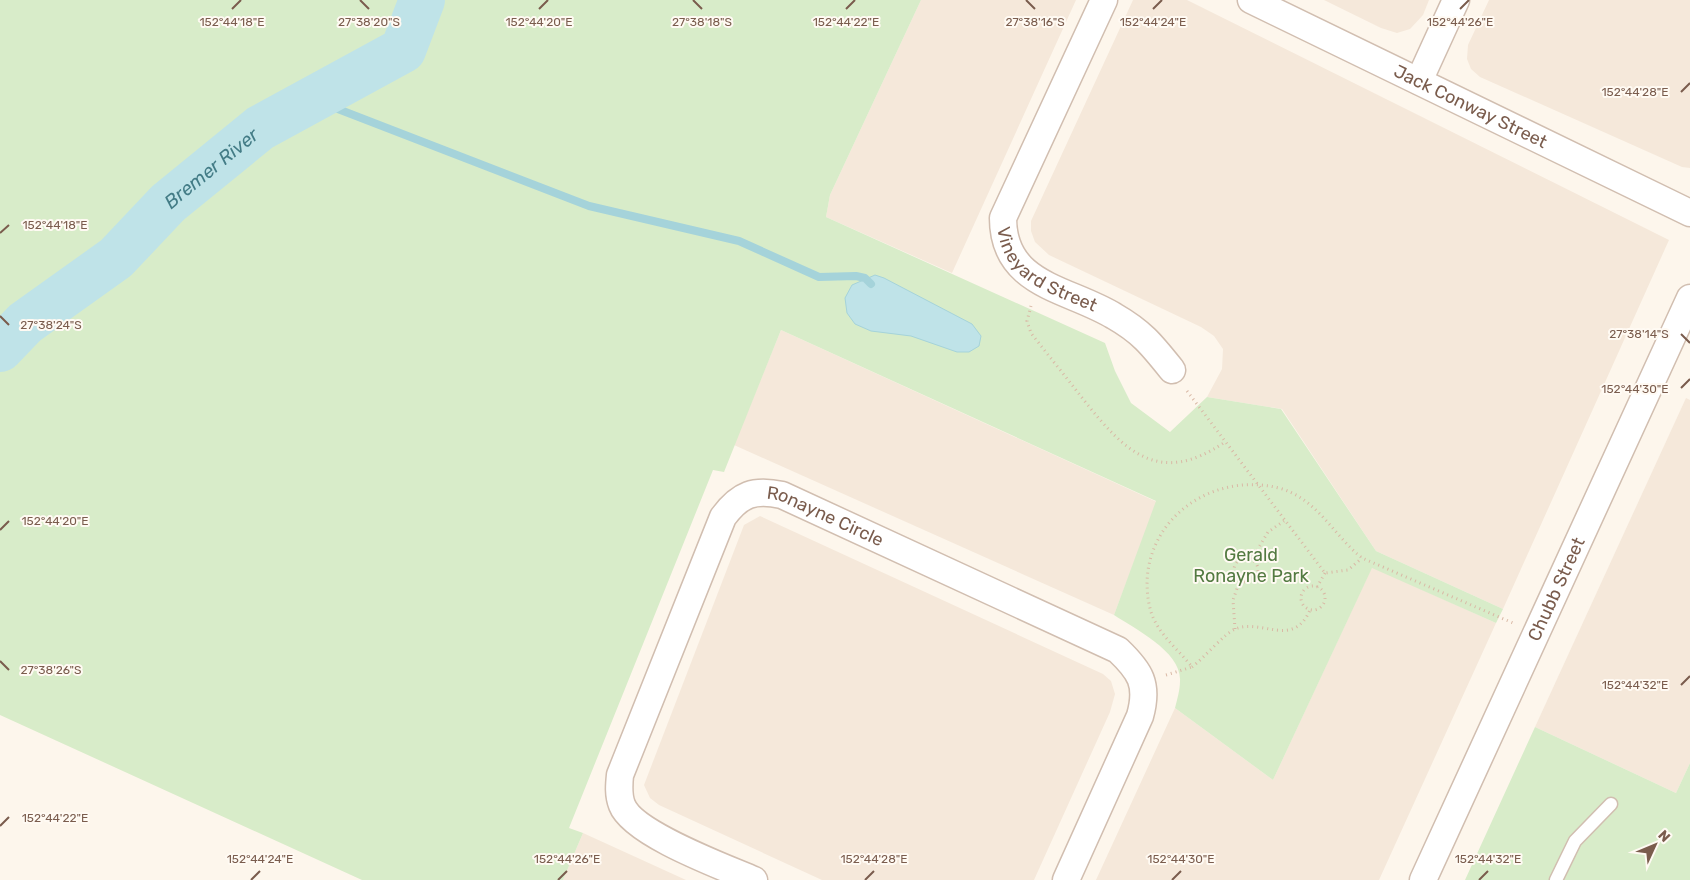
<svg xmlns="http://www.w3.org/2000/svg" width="1690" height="880" viewBox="0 0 1690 880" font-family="Rubik,sans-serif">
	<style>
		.residential { fill: #f5e8da }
		.green { fill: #d8ecc9 }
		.water { fill: #bfe3e8; stroke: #a5d3da }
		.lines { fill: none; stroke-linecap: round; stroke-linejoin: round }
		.stream { stroke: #a5d3da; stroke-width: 8 }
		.river { stroke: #bfe3e8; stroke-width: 46 }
		.lane-casing { stroke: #d1beb0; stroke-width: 15 }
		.street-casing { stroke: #d1beb0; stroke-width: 29 }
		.path { stroke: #d9b8a5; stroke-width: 3; stroke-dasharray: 1 4; stroke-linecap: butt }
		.lane { stroke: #fff; stroke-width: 12 }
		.street { stroke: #fff; stroke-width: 26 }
		.ticks { fill: none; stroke: #7a5c4d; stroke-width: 2 }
		.labels { text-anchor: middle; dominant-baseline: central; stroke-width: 4; stroke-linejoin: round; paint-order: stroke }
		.street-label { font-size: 18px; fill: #7a5c4d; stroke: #fffaf3 }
		.park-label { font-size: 18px; fill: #537a41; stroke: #fffaf3 }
		.water-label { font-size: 19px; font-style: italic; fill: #437c86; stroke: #fffaf3 }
		.ticks-label { font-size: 12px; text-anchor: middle; fill: #7a5c4d; stroke: #fffaf3; stroke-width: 4; stroke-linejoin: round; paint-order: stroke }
	</style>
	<rect width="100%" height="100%" fill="#fdf6ec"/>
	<!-- residential -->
	<g class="residential">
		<polygon points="921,0 1076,0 952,273 826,217 830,195"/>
		<polygon points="1133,0 1187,0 1669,240 1503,609 1376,551 1282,409 1207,397 1222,369 1223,349 1214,336 1201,327 1049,255 1035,242 1031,231 1031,221"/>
		<polygon points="1324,0 1429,0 1423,15 1410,29 1397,33 1381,28"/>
		<polygon points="1489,0 1690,0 1690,168 1682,167 1480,77 1471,69 1467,59 1468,45"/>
		<polygon points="781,330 1157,502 1114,615 734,445"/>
		<polygon points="1686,398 1690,400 1690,763 1676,793 1535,727"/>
		<polygon points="760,516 1103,674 1111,681 1115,694 1110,712 1034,880 822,880 659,805 650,798 644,785 744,525"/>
		<polygon points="1372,567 1496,623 1379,880 1096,880 1175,708 1273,780"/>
		<polygon points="583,833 686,880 563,880"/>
	</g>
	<!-- green -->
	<g class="green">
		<path d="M0 0H921L830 195 826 217 1105 343 1115 371 1131 403 1170 432 1207 397 1281 409 1376 551 1503 609 1496 623 1372 568 1273 780 1175 708C1177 700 1180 690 1180 681 1182 652 1135 629 1114 615L1156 501 781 330 724 472 713 470 569 828 583 833 563 880H362L0 715Z"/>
		<polygon points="1535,727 1676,793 1690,763 1690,880 1465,880"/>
	</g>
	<!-- water -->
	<polygon class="water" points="875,275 884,278 972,324 981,336 979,346 969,352 957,352 911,336 871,331 855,324 847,313 845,298 852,285"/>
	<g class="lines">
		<!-- stream -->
		<polyline class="stream" points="312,99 589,206 739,241 819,277 856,276 865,278 871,284"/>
		<!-- river -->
		<path class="river" id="s1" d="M0 349 25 323 116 258 168 203 260 128 403 50 422 0"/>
		<!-- lane casing -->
		<g class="lane-casing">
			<polyline id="lane" points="1556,880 1575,841 1611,804"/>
		</g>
		<!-- street casing -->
		<g class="street-casing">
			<g id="street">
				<path id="s2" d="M1104 0 1003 218C1003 286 1068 288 1114 316 1142 332 1152 345 1172 370"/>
				<path id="s3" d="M1251 0 1690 213"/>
				<polyline points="1419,81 1456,0"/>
				<path id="s4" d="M754 880C724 867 633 834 622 805 618 795 619 785 620 775L723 517C740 494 754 489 782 495L1118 650C1140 671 1149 684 1140 716L1066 880"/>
				<path id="s5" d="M1423 880 1690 298"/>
			</g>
		</g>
		<!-- path -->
		<g class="path">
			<path d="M1031 306 1027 321 1031 333C1048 355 1066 377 1083 399 1125 452 1159 487 1225 442"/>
			<polyline points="1187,391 1325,573 1348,570 1362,558"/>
			<circle cx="1246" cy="570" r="12"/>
			<polyline points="1252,559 1268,532 1284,521"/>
			<circle cx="1313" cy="598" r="12"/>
			<polyline points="1317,587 1325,573"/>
			<polyline points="1235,629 1233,600 1240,580"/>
			<path d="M1192 667C1204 658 1224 634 1235 629 1262 618 1293 649 1310 610"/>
			<path d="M1166 675 1192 667C1178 649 1158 634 1151 612 1129 533 1203 469 1279 488 1318 499 1333 535 1362 558L1513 623"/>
		</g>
		<!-- lane -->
		<use href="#lane" class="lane"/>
		<!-- street -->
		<use href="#street" class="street"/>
	</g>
	<!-- ticks -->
	<path class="ticks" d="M360 0 369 9M693 0 702 9M1026 0 1035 9M232 9 241 0M539 9 548 0M846 9 855 0M1153 9 1162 0M1460 9 1469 0M1681 92 1690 83M0 233 9 225M0 316 9 325M1681 334 1690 343M1681 388 1690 379M0 530 9 521M0 661 9 670M1681 685 1690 676M0 826 9 817M251 880 260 871M558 880 567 871M865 880 874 871M1172 880 1181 871M1479 880 1488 871"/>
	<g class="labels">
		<!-- street labels -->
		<g class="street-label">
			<text stroke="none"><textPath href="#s3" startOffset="244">Jack Conway Street</textPath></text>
			<text stroke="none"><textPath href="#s2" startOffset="314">Vineyard Street</textPath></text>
			<text stroke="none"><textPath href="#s4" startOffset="578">Ronayne Circle</textPath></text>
			<text stroke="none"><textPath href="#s5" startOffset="320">Chubb Street</textPath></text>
		</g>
		<!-- park labels -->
		<g class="park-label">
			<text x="1251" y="555">Gerald<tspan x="1251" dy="21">Ronayne Park</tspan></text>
		</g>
		<!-- water labels -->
		<g class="water-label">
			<text stroke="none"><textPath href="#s1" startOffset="279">Bremer River</textPath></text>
		</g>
	</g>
	<g class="ticks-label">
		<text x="232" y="26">152°44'18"E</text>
		<text x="539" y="26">152°44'20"E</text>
		<text x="846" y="26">152°44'22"E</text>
		<text x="1153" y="26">152°44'24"E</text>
		<text x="1460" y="26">152°44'26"E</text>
		<text x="369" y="26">27°38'20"S</text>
		<text x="702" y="26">27°38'18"S</text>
		<text x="1035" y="26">27°38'16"S</text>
		<text x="1635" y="96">152°44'28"E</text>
		<text x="55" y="229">152°44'18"E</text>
		<text x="51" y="329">27°38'24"S</text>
		<text x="1639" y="338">27°38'14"S</text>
		<text x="1635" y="393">152°44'30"E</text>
		<text x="55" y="525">152°44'20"E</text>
		<text x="51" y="674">27°38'26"S</text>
		<text x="1635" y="689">152°44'32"E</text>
		<text x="55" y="822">152°44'22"E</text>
		<text x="260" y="863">152°44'24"E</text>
		<text x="567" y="863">152°44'26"E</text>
		<text x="874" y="863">152°44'28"E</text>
		<text x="1181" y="863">152°44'30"E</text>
		<text x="1488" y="863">152°44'32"E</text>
	</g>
	<!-- north arrow -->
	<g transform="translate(1655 845) rotate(46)" stroke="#fffaf3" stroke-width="4" paint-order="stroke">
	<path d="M0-4L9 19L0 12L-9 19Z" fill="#7a5c4d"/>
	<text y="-8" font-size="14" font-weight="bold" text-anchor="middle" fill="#7a5c4d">N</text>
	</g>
</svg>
